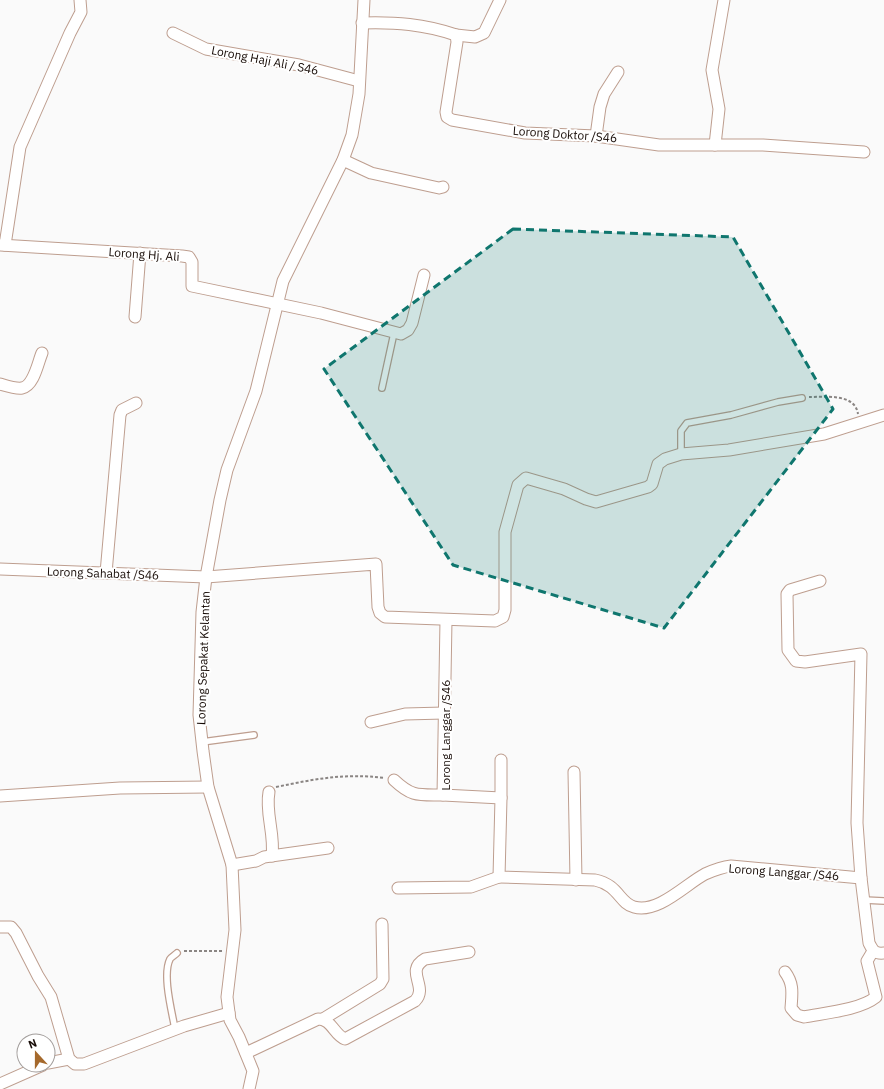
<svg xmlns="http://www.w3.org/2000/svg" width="884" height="1089" viewBox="0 0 884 1089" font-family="'IBM Plex Sans',sans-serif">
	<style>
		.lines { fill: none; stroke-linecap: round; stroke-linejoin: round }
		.service-casing { stroke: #be9e8f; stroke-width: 8 }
		.minor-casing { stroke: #be9e8f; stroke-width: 13 }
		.path { stroke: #8a8583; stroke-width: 2; stroke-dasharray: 3 2; stroke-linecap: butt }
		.service { stroke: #fff; stroke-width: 5.5 }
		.minor { stroke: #fff; stroke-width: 11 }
		.marked { fill: #0f766e; fill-opacity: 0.2; stroke: #0f766e; stroke-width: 3; stroke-dasharray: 8 5; stroke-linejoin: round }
		.labels { text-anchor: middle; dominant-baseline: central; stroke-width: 4; stroke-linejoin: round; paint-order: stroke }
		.street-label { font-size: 12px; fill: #160b06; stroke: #fff }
	</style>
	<rect width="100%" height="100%" fill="#fafafa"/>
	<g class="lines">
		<!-- service casing -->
		<g class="service-casing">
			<g id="service">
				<polyline points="382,388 394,333"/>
				<polyline points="681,454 681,431 687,423 731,415 778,402 802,398"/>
				<polyline points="202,742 254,735"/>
				<polyline points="864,900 884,901"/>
				<path d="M175 1029C172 1012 162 975 170 959 171 957 175 955 177 953"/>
			</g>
		</g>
		<!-- minor casing -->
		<g class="minor-casing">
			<g id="minor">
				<path d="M362 23C395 22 424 24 456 35L457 42 446 112 447 117 452 120 525 133 596 136 659 145H763L864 152"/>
				<polyline points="173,33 206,49 299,65 359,81"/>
				<polyline points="456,35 475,37 484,33 500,0"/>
				<polyline points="596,136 600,107 604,94 618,72"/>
				<polyline points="715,145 719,109 712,70 724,0"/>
				<polyline points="343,160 371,173 439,188 443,187"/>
				<polyline points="0,245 182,256 189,257 192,262 192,286 321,313 401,334 408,330 412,323 424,275"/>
				<polyline points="5,245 20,147 70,33 81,12 80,0"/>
				<polyline points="135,317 140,253"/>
				<path d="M0 384C7 386 16 389 22 388 34 386 38 362 42 353"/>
				<polyline points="0,569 206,577 376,564 378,607 380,613 385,617 495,621 503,617 505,610 505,532 518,485 526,478 564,489 586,499 596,502 648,487 652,484 658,464 665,459 681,454 729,450 824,434 884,415"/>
				<polyline points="106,573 120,415 122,410 136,403"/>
				<path d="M820 581 790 590 787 594 788 650 796 661 805 662 861 654 857 823 861 878 869 943C873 951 875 954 884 953"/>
				<path d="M446 620 443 795 501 798 499 877 595 880C619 885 619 903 634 907 658 914 686 884 705 874 714 870 722 867 731 866L861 878"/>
				<polyline points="371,722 405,714 444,713"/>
				<polyline points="501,760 501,798"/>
				<polyline points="574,772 576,880"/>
				<path d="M394 780C412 797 418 795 443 795"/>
				<path d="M269 792C265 813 275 834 272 856"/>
				<polyline points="0,796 120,788 208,787"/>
				<polyline points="232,865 256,861 264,857 328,848"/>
				<polyline points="398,888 471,887 499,877"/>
				<polyline points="0,927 11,927 16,933 38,976 51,997 69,1059 75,1064 84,1064 184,1026 229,1013"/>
				<path d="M785 972C794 984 792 994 791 1008L797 1015 804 1017C824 1013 860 1010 876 997L867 961 873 951"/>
				<polyline points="323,1019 380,984 383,979 382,924"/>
				<path d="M246 1053 318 1019C332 1019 334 1035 345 1039L415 1001C429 987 404 971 425 959L469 952"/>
				<polyline points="48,1063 69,1059"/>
				<polyline points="0,1084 43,1065"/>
				<polyline points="249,1089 253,1071 239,1037 230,1020 227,997 235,930 232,865 208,787 203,751 199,715 202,612 206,577 220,500 227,470 256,391 283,281 343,160 352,135 359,94 364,0"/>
			</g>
		</g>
		<!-- path -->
		<g class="path">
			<path d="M809 397C825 397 855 393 858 414"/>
			<path d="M276 787C315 779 344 773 385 778"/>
			<polyline points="184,951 223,951"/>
		</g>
		<!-- service -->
		<use href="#service" class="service"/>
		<!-- minor -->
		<use href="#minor" class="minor"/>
	</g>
	<!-- marked area -->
	<path class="marked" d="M513 229 733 237 833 409 664 628 453 565 324 369Z"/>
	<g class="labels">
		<!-- street labels -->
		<g class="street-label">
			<text transform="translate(265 60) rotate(11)">Lorong Haji Ali / S46</text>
			<text transform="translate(565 134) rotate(4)">Lorong Doktor /S46</text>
			<text transform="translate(144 254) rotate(4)">Lorong Hj. Ali</text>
			<text transform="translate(103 573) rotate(2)">Lorong Sahabat /S46</text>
			<text transform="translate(203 658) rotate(-88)">Lorong Sepakat Kelantan</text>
			<text transform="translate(445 735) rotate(-90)">Lorong Langgar /S46</text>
			<text transform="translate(784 872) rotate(4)">Lorong Langgar /S46</text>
		</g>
	</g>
	<!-- north arrow -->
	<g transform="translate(36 1053) rotate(339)"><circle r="19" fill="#ffffff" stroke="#a29d9b"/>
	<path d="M0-3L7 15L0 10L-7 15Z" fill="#a5692c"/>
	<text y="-6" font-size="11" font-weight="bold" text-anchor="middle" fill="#160b06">N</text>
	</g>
</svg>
